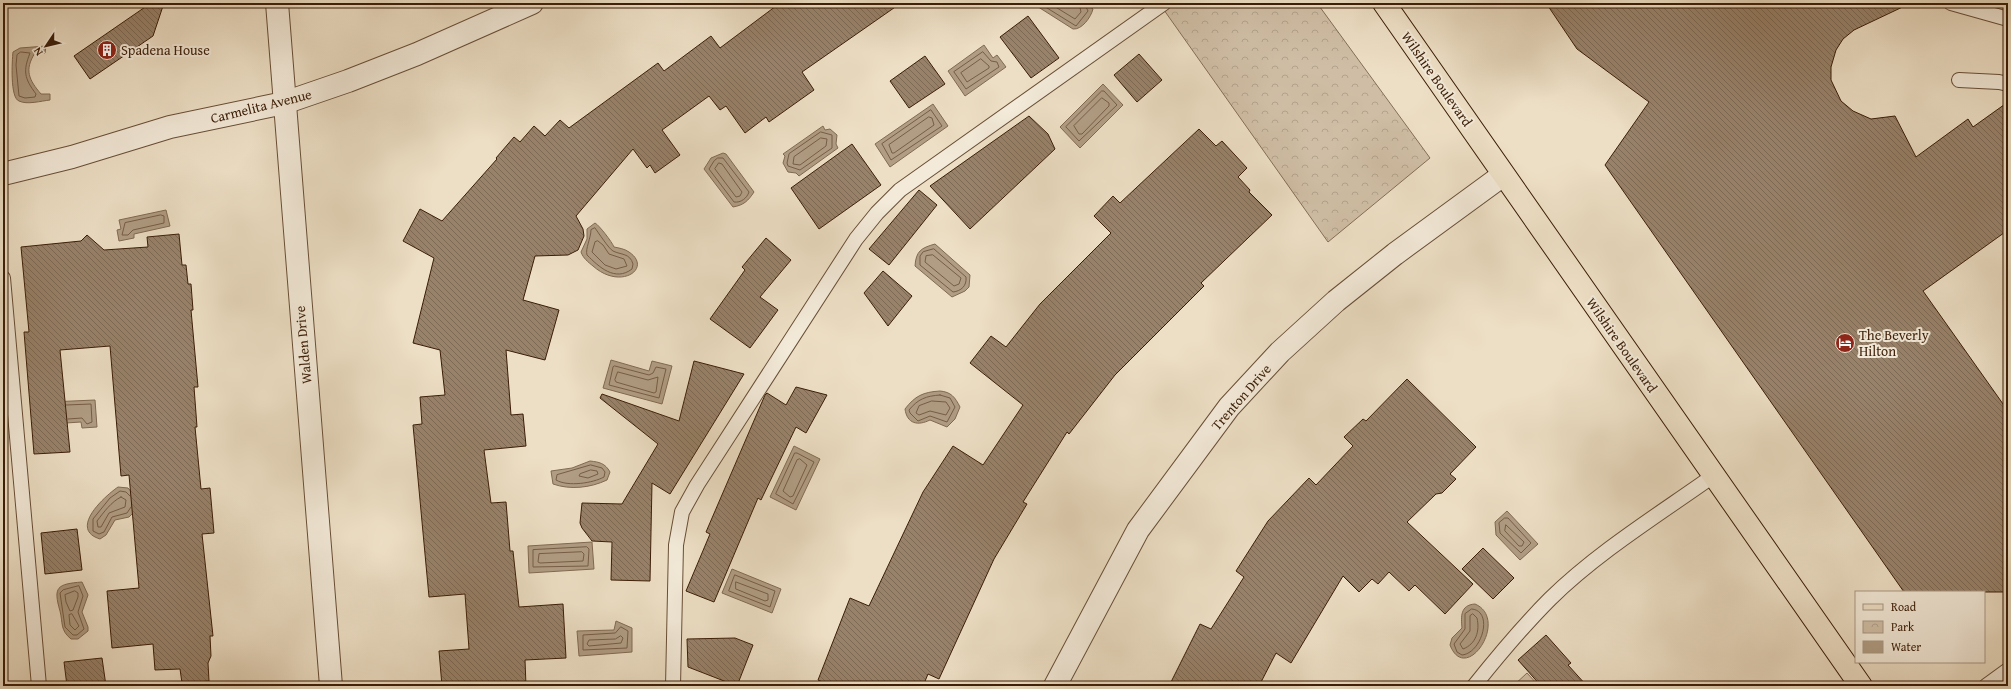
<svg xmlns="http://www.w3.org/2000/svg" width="2011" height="689" viewBox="0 0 2011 689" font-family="'Gentium Book Plus',serif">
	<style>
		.park { fill: url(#park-crowns); stroke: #856e56 }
		.pitch { fill: #cfbea5; stroke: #856e56 }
		.water { fill: #b09d84; stroke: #816a52 }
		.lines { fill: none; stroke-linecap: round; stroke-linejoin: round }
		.shore { stroke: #765d46; stroke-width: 1 }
		.building { fill: url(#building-back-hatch); stroke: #3b1d07 }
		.lane-casing { stroke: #684e36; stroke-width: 16 }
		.street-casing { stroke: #684e36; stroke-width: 24 }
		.primary-casing { stroke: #3b1d07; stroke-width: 24 }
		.lane { stroke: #f3ead9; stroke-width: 14 }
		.street { stroke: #f3ead9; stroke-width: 22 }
		.primary { stroke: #eddfc5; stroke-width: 22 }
		.labels { text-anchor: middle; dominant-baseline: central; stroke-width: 4; stroke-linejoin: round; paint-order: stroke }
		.poi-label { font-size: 14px; fill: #3b1d07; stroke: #f3ead9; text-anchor: start }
		.street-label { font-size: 14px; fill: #3b1d07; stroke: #f3ead9 }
	</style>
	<defs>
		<pattern id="park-crowns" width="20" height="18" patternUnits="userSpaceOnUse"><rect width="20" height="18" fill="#cfbea5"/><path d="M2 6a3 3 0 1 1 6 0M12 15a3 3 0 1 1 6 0" fill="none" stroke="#b3a38d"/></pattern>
		<pattern id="building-back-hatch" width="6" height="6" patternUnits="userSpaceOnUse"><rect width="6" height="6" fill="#98826a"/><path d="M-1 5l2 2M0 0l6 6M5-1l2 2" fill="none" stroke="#7d6a55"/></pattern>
	</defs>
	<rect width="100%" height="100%" fill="#eddfc5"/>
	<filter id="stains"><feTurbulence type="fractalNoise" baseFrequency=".005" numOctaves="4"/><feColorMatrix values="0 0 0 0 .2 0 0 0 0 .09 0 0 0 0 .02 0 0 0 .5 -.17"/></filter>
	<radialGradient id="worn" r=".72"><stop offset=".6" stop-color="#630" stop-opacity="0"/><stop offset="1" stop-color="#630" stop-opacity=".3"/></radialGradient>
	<!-- park -->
	<polygon class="park" points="1159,3 1317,3 1430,158 1328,242"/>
	<!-- pitch -->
	<polygon class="pitch" points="1527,673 1539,686 1513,686"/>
	<!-- water -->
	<g class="water">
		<path d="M1032 3H1085L1093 9C1091 17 1082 30 1073 29Z"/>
		<polygon points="984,45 993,58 997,55 1006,67 965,96 948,71"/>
		<path d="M46 46 45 53H35C24 70 29 80 41 94H50V100C41 101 27 105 19 101 10 98 12 61 13 52L20 48Z"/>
		<polygon points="1103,84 1123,105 1080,148 1060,127"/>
		<polygon points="933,104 948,126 890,167 875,144"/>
		<polygon points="823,126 825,130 830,129 837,135 836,144 838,148 799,176 796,173 788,172 783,163 785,156 783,154"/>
		<path d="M723 153 726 154 754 192C748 201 744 205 733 207L704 169 711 158Z"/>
		<polygon points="166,210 170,226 134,234 134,238 119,241 117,230 121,229 119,220"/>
		<path d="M595 223C599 225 612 242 614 247 619 248 625 249 629 252 653 268 621 291 593 266 588 262 583 258 581 252L587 239V229Z"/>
		<path d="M935 244 970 275 969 287 965 291 952 297 915 266C916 251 921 248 935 244Z"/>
		<polygon points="611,360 649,371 652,361 672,366 662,404 603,388"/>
		<path d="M940 391C951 392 955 397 960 407L955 419 947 427 930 420C918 426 907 424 905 409 915 396 923 392 940 391Z"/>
		<polygon points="95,400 97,427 82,428 81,422 51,424 50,402"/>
		<polygon points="794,446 820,459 796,510 770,497"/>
		<path d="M590 461C599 462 605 463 610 472L607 480C590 488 570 490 553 484L551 471 572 468Z"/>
		<path d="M118 487 128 488 134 495V512L129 517 115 520 106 535 100 539C68 529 105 496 118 487Z"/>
		<polygon points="1507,511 1538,544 1520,560 1496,535 1495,522"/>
		<polygon points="592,542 594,569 529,573 528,546"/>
		<polygon points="732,569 781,589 772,613 722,593"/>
		<path d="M82 582 88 595 82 612 88 627V631L78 639H71C60 630 63 623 60 611 53 587 57 584 82 582Z"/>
		<path d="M1475 604C1510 619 1466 686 1450 645L1452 638 1462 628C1461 617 1460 605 1475 604Z"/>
		<polygon points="616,621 632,628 632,652 579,656 577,631 614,630"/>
	</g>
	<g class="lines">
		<!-- shore -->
		<g class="shore">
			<polyline points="1039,3 1076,26 1088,11 1084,3"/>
			<polyline points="1049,3 1075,19 1081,12 1079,3"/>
			<path d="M21 52 30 53C23 71 24 78 36 94L35 97 25 98 19 96 16 65 17 55Z"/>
			<polygon points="983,52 991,61 997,62 999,67 966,89 954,72"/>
			<polygon points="981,59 989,66 989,68 967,82 961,73"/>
			<polygon points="1102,91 1104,91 1117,105 1079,141 1066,127"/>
			<polygon points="1102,98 1109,103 1109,106 1082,134 1079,134 1074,126"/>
			<polygon points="931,110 942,126 891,160 882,144"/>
			<polygon points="929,117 932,118 934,125 894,153 892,153 889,145"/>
			<polygon points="821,132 832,135 832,148 800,170 788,166 787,163 789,154"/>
			<polygon points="821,138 827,139 826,146 800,165 793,164 794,157"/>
			<path d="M718 158H723L749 192C747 198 741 203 734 202L709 169 714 161Z"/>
			<polygon points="719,163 722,164 742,192 740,196 736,197 715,169"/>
			<polygon points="161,215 164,216 164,223 133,230 128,235 122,235 125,223"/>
			<path d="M595 228C598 232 609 249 613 251 621 255 630 253 633 264L632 269C615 282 599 267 587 255 585 249 591 238 591 230Z"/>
			<polygon points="598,241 603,245 609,254 624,259 627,266 616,269 605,265 592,252 595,242"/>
			<path d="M934 249 966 277C967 286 961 291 953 292L920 265V256L923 252Z"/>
			<polygon points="933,255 961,278 959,284 954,286 925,262 926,256"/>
			<polygon points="615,366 649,375 653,373 656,367 666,369 659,398 609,385 613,367"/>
			<polygon points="618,372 648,380 658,377 656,392 654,393 616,382 615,380"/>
			<path d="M940 395 950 398 955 407 947 422 930 416 918 421 910 413 909 410C918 399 926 396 940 395Z"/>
			<polygon points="932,401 946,402 950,408 946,415 930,411 919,415 916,413 919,406"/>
			<polyline points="66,405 91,404 92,422 87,424 82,418 68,419"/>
			<polygon points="795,453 797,453 814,462 793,504 776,494"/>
			<polygon points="800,459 807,465 793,496 790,497 783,491 797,460"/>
			<path d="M591 465 602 468 605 472 604 477C593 483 568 487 556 480L557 475Z"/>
			<polygon points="591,470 597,471 598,474 588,478 579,476 580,474"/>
			<polyline points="130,496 126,492 120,491 110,498 93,519 93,531 99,534 104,532 112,517 127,513 131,507"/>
			<path d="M121 497 126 500 125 507 109 513 101 527H98L97 521C104 512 111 502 121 497Z"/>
			<polygon points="1505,518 1508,518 1531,543 1521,553 1500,533 1499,523"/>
			<polygon points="1506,525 1524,542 1522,546 1519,546 1505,531"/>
			<polygon points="587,547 589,549 588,566 533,567 533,550"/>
			<polygon points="582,552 584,554 583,561 540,563 538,562 539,554"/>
			<polygon points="735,575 775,591 770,607 729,591"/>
			<polygon points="736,582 768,594 768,600 765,601 736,589"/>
			<polygon points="79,586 83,596 78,612 84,629 77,635 73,635 65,627 60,593 63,590"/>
			<polygon points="75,591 78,593 78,597 73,610 70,611 66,602 65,595"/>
			<path d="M1472 609C1494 611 1482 653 1462 655L1457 652 1454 644 1465 629V614Z"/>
			<polygon points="72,614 79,626 75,630 70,625 69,615"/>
			<path d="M1473 614 1477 618C1480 631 1476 644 1463 649L1460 644 1470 631V616Z"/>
			<polygon points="621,627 628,631 627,648 583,650 583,635 615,633"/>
			<polygon points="621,636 623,638 621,643 589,646 587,644 589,640 615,639"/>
		</g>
	</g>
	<!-- building -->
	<g class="building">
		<polygon points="151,3 164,3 153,36 90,79 74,56"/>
		<polygon points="780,3 901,3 802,72 814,90 769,122 766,117 745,133 726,106 720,110 709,96 662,130 680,155 655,173 650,165 647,168 633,149 576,216 583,229 584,236 578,250 568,255 535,256 523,300 559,310 545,360 506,350 511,415 523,414 526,446 484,450 491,503 506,502 510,551 513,551 519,607 563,604 566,658 525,660 526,686 442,686 439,651 469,649 465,594 429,597 413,425 422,424 420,397 445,395 440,350 413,343 434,258 403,241 420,209 442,221 497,159 496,158 514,137 520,142 534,126 545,136 560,120 569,128 658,63 664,71 711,36 720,48"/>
		<polygon points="1546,3 1911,3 1854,30 1843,39 1836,50 1831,67 1831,80 1841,101 1853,111 1871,119 1895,116 1916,157 1968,119 1973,127 2008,102 2008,230 1923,291 2008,411 2008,592 1904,592 1605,165 1649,102 1577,49"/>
		<polygon points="1028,16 1059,58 1031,78 1000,37"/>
		<polygon points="1139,54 1162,80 1137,102 1114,75"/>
		<polygon points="925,56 945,84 909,108 890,81"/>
		<polygon points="1029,116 1048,134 1055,149 970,229 930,186"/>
		<polygon points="1199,129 1216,146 1222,141 1247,168 1238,177 1250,190 1249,192 1272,215 1201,283 1204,286 1115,375 1069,434 1067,432 1023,502 1027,504 994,559 939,679 928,674 923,686 832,686 818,680 850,598 869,606 923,492 953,446 983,465 1023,405 970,363 991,336 1006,347 1040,304 1111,233 1094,216 1113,196 1120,203"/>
		<polygon points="852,144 881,185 819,229 791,188"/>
		<polygon points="919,190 937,205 889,265 869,249"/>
		<polygon points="179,234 182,265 186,265 188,284 191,284 193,310 191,310 198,387 194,387 197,427 195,427 201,489 210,488 214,533 202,534 213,636 210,636 211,656 208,663 209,681 182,683 180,669 155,670 153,644 112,648 107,591 139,588 129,475 121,476 110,346 60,350 70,452 34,454 24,332 29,332 21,247 81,241 87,235 104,250 148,247 147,237"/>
		<polygon points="766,238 791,260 760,297 778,310 750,348 710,319 745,270 742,267"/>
		<polygon points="883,271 912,296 888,326 864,293"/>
		<polygon points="694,361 744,374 670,494 652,483 650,581 611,580 612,542 592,541 582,528 580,523 582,503 622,504 658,444 600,398 602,394 679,421"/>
		<polygon points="1407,379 1476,447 1450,474 1456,479 1442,493 1436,494 1407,522 1473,584 1445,614 1415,585 1409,591 1389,572 1378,584 1372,579 1359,592 1343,576 1291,663 1276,653 1259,686 1169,686 1200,624 1211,629 1244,577 1236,571 1268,521 1309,478 1316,485 1353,446 1344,437 1363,419 1366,421"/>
		<polygon points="796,387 827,395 806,433 796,427 761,500 758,498 714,602 686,591 710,534 706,532 765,395 767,393 786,405"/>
		<polygon points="77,529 82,570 45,574 41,533"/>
		<polygon points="1483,548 1514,578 1493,599 1462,569"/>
		<polygon points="1546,635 1571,663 1568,665 1587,686 1541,686 1518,660"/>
		<polygon points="735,638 753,645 737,686 688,667 687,639"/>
		<polygon points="102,658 106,686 67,686 64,662"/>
	</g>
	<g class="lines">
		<!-- lane casing -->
		<g class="lane-casing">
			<g id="lane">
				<polyline points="1951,3 2008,19"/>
				<polyline points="1959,80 1999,82 2008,84"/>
				<polyline points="3,278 39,686"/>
				<polyline points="673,686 676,545 682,512 697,485 856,239 877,213 900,190 1164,3"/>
				<path d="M1474 686C1498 656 1523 626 1550 599 1598 552 1658 515 1713 476"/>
				<polyline points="1986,686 2008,670"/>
			</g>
		</g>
		<!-- street casing -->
		<g class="street-casing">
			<g id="street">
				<polyline points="277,3 331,686"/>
				<polyline points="3,174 72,157 170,127 284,103 348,81 417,54 532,3"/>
				<polyline points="1055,686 1138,530 1229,407 1280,352 1336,301 1395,254 1503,175"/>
			</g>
		</g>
		<!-- primary casing -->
		<g class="primary-casing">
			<polyline id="primary" points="1384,3 1861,686"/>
		</g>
		<!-- lane -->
		<use href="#lane" class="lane"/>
		<!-- street -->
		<use href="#street" class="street"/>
		<!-- primary -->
		<use href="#primary" class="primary"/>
	</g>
	<!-- icons -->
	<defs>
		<g id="building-disc" transform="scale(1)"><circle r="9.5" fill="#8f2418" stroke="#f3ead9"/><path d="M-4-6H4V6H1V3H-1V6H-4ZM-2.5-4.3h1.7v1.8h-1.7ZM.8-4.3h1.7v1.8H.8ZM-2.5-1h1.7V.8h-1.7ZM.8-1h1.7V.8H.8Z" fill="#fff"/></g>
		<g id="hotel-disc" transform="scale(1)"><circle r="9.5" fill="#8f2418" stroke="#f3ead9"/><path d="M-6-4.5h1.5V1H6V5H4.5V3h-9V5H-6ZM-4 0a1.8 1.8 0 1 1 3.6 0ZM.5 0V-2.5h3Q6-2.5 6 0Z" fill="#fff"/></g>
	</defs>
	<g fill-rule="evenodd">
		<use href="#building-disc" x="107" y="50"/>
		<use href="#hotel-disc" x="1845" y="343"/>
	</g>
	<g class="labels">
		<!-- poi labels -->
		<g class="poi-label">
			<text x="121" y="50">Spadena House</text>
			<text x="1859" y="335">The Beverly<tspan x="1859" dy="16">Hilton</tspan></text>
		</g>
		<!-- street labels -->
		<g class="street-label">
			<text transform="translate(1437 79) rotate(55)">Wilshire Boulevard</text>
			<text transform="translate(261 106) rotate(-14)">Carmelita Avenue</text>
			<text transform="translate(303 345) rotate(-95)">Walden Drive</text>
			<text transform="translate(1622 345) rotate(55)">Wilshire Boulevard</text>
			<text transform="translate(1241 397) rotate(-49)">Trenton Drive</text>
		</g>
	</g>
	<!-- margin -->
	<rect width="2011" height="689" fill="none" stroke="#eddfc5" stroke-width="16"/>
	<rect x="4" y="4" width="2003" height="681" fill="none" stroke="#3b1d07" stroke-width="2"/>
	<rect x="8" y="8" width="1995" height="673" fill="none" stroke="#3b1d07"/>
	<!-- legend -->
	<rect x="1855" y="591" width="130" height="72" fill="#f3ead9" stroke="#a99885"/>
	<rect x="1863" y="604" width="20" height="6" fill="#eddfc5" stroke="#a99885"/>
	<text x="1891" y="611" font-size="12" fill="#3b1d07">Road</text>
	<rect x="1863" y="621" width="20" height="12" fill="url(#park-crowns)" stroke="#a99885"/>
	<text x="1891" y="631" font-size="12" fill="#3b1d07">Park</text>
	<rect x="1863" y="641" width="20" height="12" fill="#b09d84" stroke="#a99885"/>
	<text x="1891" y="651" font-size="12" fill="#3b1d07">Water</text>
	<!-- north arrow -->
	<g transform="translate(46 46) rotate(235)" stroke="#f3ead9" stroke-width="3" paint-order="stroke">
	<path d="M0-3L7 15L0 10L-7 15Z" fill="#3b1d07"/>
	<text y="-6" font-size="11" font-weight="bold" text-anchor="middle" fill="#3b1d07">N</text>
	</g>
	<rect width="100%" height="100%" filter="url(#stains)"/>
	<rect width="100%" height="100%" fill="url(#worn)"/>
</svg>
